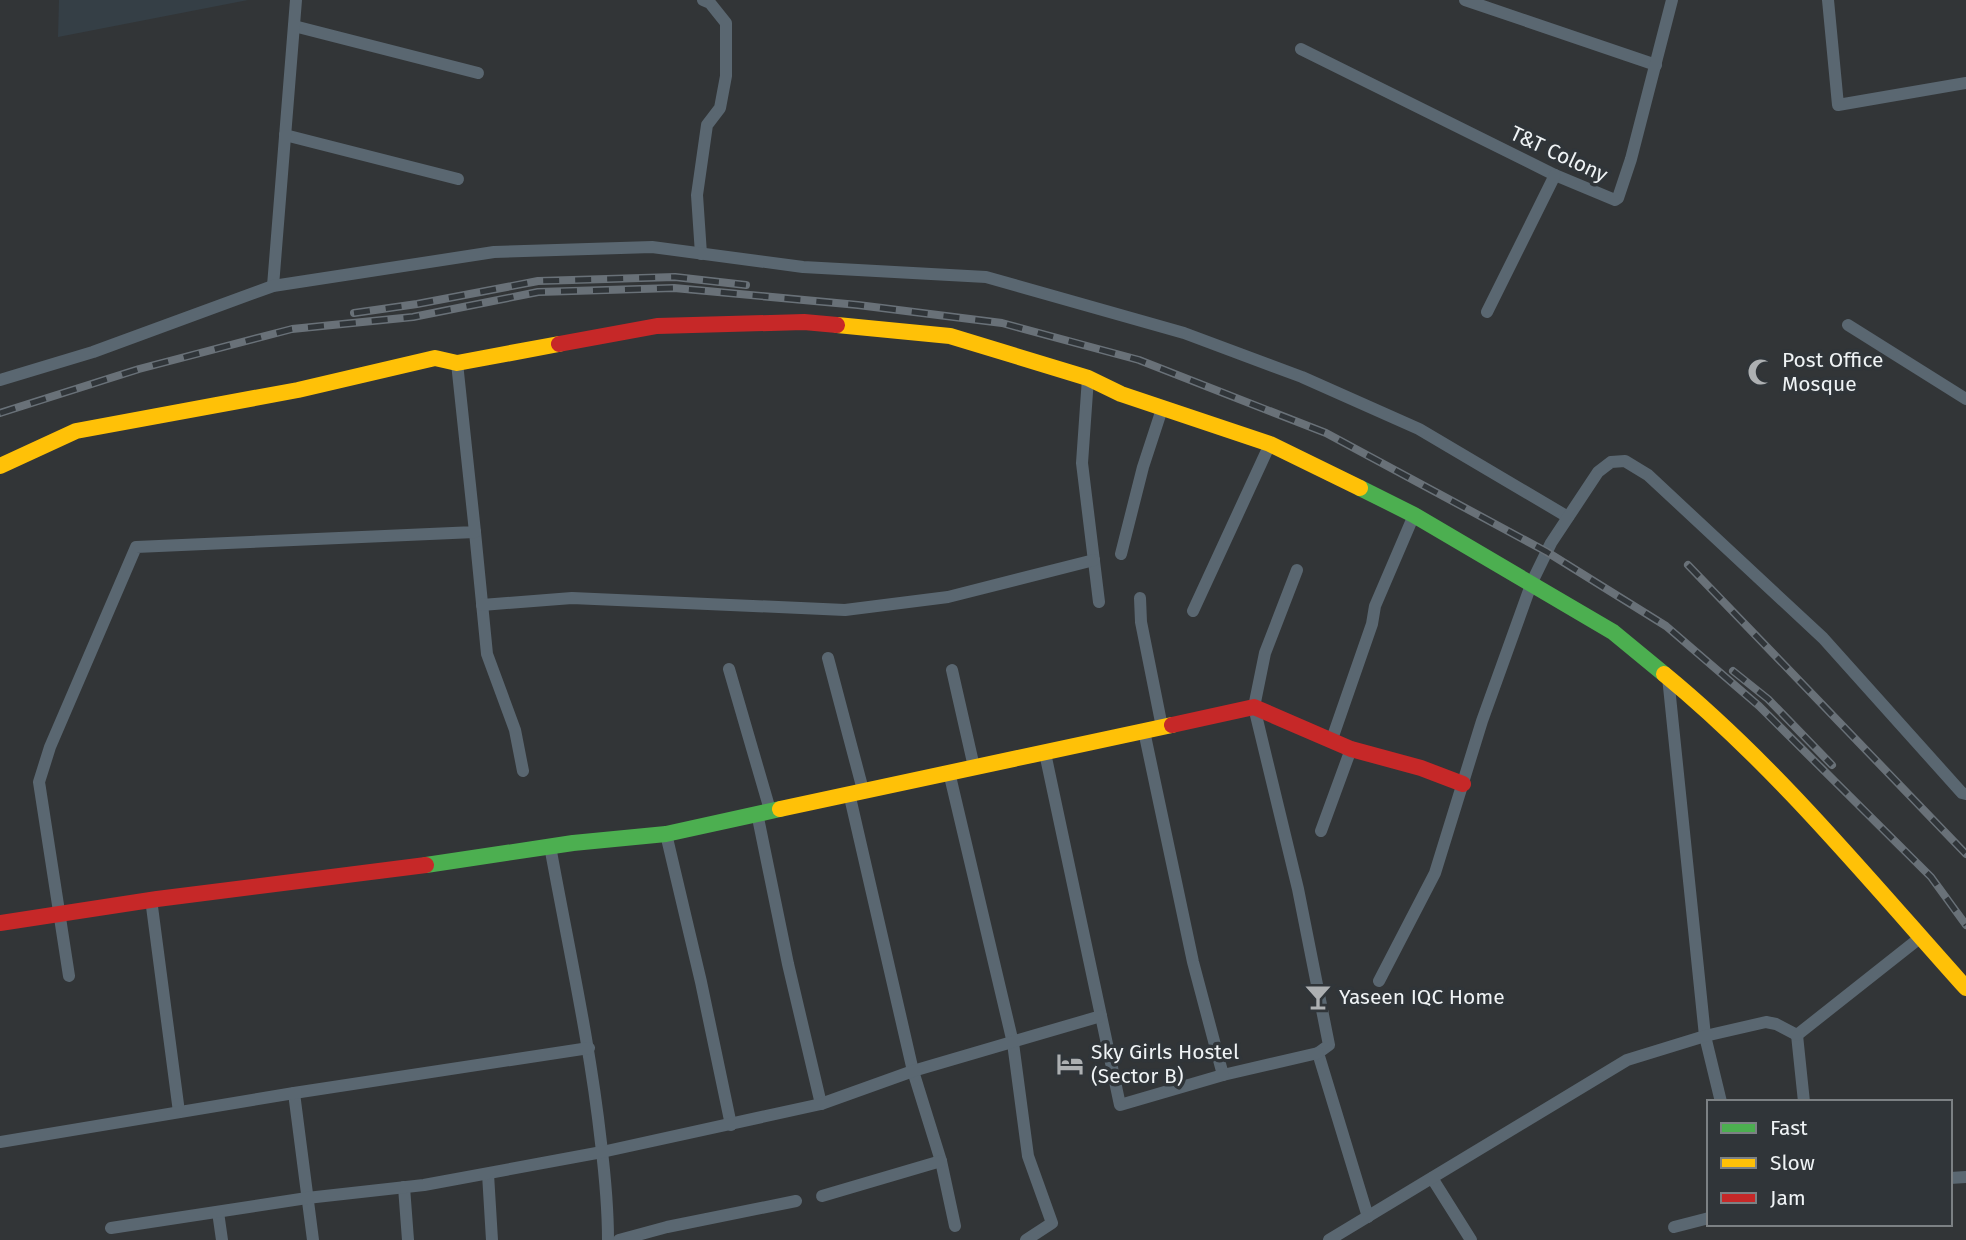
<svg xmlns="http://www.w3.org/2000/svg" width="1966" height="1240" viewBox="0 0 1966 1240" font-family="'Fira Sans',sans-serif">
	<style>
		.built { fill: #353f46 }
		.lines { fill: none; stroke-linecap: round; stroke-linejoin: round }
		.street { stroke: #5a6771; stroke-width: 12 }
		.fast { stroke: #4caf50; stroke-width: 16 }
		.slow { stroke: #ffc107; stroke-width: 16 }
		.jam { stroke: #c62828; stroke-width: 16 }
		.rail-casing { stroke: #697178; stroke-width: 8 }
		.rail { stroke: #303539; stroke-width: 5; stroke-dasharray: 16; stroke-linecap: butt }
		.labels { text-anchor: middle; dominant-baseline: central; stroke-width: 7; stroke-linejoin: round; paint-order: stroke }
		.street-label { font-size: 21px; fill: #eff3f5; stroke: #303539 }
		.poi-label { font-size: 21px; fill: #eff3f5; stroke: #303539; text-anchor: start }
	</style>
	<rect width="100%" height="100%" fill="#323537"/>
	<!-- built -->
	<polygon class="built" points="59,0 248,0 58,37"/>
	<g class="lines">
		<!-- street -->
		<g class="street">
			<polyline points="1465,0 1656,65"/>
			<polyline points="1828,0 1838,105 1966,83"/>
			<polyline points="294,26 478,73"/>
			<polyline points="1301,49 1555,175 1615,200 1618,198 1631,159 1672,0"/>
			<polyline points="285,135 458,179"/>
			<polyline points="701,254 697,195 707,125 720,108 726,76 726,23 710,3 703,0"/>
			<polyline points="273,286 296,0"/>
			<polyline points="1487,312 1555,175"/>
			<polyline points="1848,325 1966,399"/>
			<polyline points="1088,378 1082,463 1099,602"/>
			<polyline points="0,380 93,352 273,286 494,252 652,247 803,267 986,277 1184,333 1302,377 1419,429 1568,517"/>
			<polyline points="475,532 487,654 515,730 523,771"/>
			<polyline points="1121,554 1143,467 1162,409"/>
			<polyline points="1297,570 1265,653 1254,707 1298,889 1329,1045 1318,1053 1368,1217"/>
			<polyline points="1140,598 1141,622 1162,727"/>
			<polyline points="482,605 572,598 845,610 948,597 1094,560"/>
			<polyline points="1193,611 1270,444"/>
			<polyline points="828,658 863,790"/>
			<polyline points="729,669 770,810"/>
			<polyline points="952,670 974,767"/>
			<polyline points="1668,677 1705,1036 1721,1102"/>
			<polyline points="1144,731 1193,962 1223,1075 1318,1053"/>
			<polyline points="1332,739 1372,624 1375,606 1414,515"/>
			<polyline points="1045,753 1120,1105 1223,1075"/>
			<polyline points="949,772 1013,1043 1028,1156 1052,1223 1026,1240"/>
			<polyline points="849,793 913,1071 941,1161 955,1226"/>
			<polyline points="757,813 788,964 821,1104"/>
			<polyline points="1321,831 1351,749"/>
			<polyline points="666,834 701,982 731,1125"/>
			<path d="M550 846C568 945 590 1043 601 1143 605 1176 608 1208 608 1240"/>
			<polyline points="151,899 179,1112"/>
			<polyline points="69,976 39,782 50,747 136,547 475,532 457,363"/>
			<polyline points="1379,981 1435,873 1482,721 1532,582 1551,543 1598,472 1611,462 1625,461 1648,475 1823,638 1962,793 1966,794"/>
			<polyline points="1797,1035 1804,1102"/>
			<polyline points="294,1093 313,1240"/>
			<polyline points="0,1142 294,1093 589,1048"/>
			<polyline points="488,1174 492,1240"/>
			<polyline points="1432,1178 1471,1240"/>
			<polyline points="1950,1178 1966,1177"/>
			<polyline points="404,1187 408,1240"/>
			<polyline points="822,1196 941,1161"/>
			<polyline points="218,1212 222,1240"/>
			<polyline points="1674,1227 1709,1218"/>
			<polyline points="111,1228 307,1198 424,1185 602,1152 821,1104 913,1071 1101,1016"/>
			<polyline points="619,1240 667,1227 796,1201"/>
			<polyline points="1329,1240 1627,1060 1705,1036 1766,1022 1776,1024 1797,1035 1921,937"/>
		</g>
		<!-- fast -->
		<g class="fast">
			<polyline points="1360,488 1414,515 1613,632 1664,674"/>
			<polyline points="426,865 573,843 666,834 780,809"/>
		</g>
		<!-- slow -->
		<g class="slow">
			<polyline points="837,325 950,336 1088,378 1121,394 1270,444 1360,488"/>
			<polyline points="0,466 76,431 298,390 435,358 457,363 559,344"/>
			<path d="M1664 674C1776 766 1869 880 1966 988"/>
			<polyline points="780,809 1172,725"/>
		</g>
		<!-- jam -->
		<g class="jam">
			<polyline points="559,344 657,326 804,322 837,325"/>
			<polyline points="1172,725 1254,707 1351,749 1421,768 1463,784"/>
			<polyline points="0,923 157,899 426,865"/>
		</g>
		<!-- rail casing -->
		<g class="rail-casing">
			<g id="rail">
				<polyline points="354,313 417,304 538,281 675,277 746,285"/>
				<polyline points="0,413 139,369 292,329 413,317 538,292 674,288 858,305 1002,323 1139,360 1326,433 1547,552 1666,626 1759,706 1931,877 1966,925"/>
				<polyline points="1688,565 1966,854"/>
				<polyline points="1733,671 1768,699 1832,765"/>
			</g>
		</g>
		<!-- rail -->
		<use href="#rail" class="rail"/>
	</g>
	<!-- icons -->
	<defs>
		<g id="mosque-bare" transform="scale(2.1)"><path d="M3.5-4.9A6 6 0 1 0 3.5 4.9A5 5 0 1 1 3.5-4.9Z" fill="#adb0b2" stroke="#303539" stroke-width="2.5" paint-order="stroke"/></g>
		<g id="bar-bare" transform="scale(2.1)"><path d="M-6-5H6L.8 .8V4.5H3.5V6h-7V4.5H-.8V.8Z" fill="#adb0b2" stroke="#303539" stroke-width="2.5" paint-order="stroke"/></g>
		<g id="hotel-bare" transform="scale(2.1)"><path d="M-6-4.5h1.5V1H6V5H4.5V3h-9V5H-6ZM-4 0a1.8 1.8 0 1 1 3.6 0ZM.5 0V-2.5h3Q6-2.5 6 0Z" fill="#adb0b2" stroke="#303539" stroke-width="2.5" paint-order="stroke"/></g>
	</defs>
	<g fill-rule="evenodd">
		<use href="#mosque-bare" x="1761" y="372"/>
		<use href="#bar-bare" x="1318" y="997"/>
		<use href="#hotel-bare" x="1070" y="1064"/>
	</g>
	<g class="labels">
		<!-- street labels -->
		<g class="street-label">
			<text transform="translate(1559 154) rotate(25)">T&amp;T Colony</text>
		</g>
		<!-- poi labels -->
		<g class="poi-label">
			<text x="1782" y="360">Post Office<tspan x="1782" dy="24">Mosque</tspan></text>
			<text x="1339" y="997">Yaseen IQC Home</text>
			<text x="1091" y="1052">Sky Girls Hostel<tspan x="1091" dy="24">(Sector B)</tspan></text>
		</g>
	</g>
	<!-- legend -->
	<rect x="1707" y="1100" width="245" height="126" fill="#303539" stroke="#7c8184" stroke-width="2"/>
	<rect x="1721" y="1123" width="35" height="10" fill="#4caf50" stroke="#7c8184" stroke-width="2"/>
	<text x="1770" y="1135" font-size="21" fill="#eff3f5">Fast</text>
	<rect x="1721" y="1158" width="35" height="10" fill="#ffc107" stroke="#7c8184" stroke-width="2"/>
	<text x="1770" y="1170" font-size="21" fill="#eff3f5">Slow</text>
	<rect x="1721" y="1193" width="35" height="10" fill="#c62828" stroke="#7c8184" stroke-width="2"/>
	<text x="1770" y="1205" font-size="21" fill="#eff3f5">Jam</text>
</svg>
